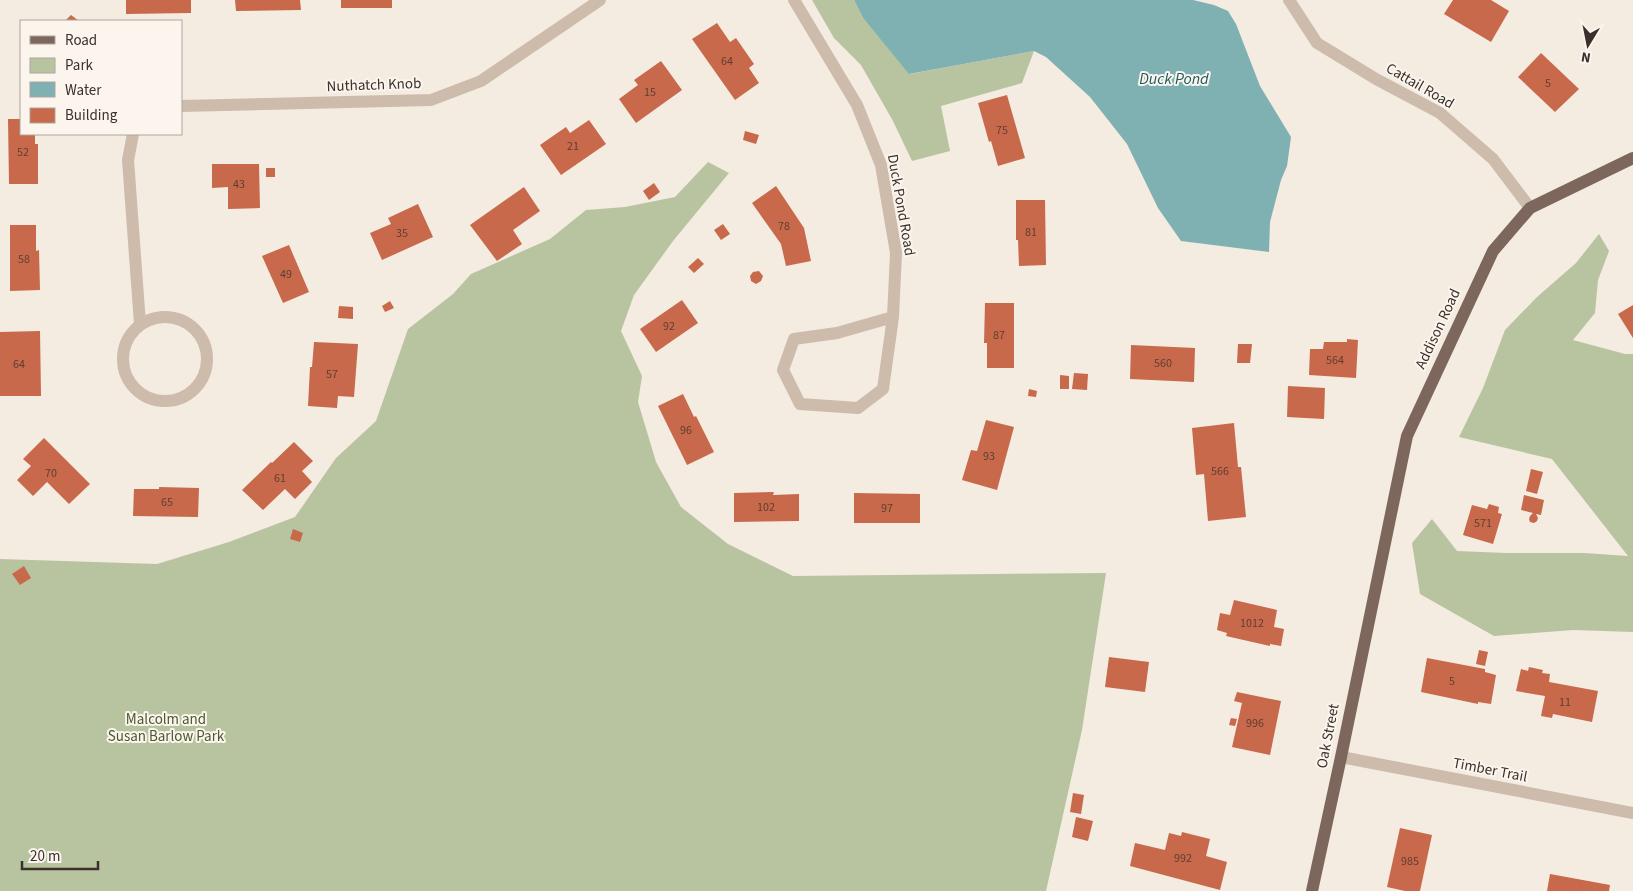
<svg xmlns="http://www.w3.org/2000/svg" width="1633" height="891" viewBox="0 0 1633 891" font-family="'Source Sans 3',sans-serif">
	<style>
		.green { fill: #b8c4a0 }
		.water { fill: #7fb0b2 }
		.building { fill: #c8694b }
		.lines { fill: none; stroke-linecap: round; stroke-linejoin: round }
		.minor { stroke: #cdbbac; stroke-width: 12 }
		.major { stroke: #7d675c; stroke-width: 12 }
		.labels { text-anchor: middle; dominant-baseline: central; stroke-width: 4; stroke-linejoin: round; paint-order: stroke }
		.number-label { font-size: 12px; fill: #5e3e33 }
		.street-label { font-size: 15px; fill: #3b302b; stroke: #fbf5ee }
		.park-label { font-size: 15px; fill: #4a5a2e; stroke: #fbf5ee }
		.water-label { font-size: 16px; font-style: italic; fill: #1f5a5e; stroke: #fbf5ee }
	</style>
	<rect width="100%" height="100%" fill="#f4ebe1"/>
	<!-- green -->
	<g class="green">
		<polygon points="812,0 854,0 863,18 910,74 1034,51 1022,83 941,106 950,151 912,161 893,121 861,65 834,38"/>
		<polygon points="708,162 729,173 673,241 634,295 621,331 642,376 638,402 656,462 681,507 728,544 793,576 1106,573 1082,730 1046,891 0,891 0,559 157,564 229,542 295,517 336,458 376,421 408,329 453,294 471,274 550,239 586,210 625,207 675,197"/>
		<polygon points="1599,234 1609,251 1598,280 1595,313 1573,340 1625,354 1633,354 1633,632 1573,630 1494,636 1420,594 1412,543 1432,519 1457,551 1506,553 1584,553 1628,556 1552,459 1459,437 1483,388 1505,330 1537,297 1576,263"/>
	</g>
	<!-- water -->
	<polygon class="water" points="854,0 1193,0 1214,5 1228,11 1236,24 1260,86 1291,137 1287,166 1281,180 1270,222 1269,252 1181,241 1158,208 1127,144 1090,97 1046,57 1034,51 909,74 863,18"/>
	<!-- building -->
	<g class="building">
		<polygon points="126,0 191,0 191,13 126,14"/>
		<polygon points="235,0 300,0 301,10 236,11"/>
		<rect x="341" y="0" width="51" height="8"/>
		<polygon points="1453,0 1491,0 1509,11 1491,42 1444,14"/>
		<polygon points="71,15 79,21 65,21"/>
		<polygon points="717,23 730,42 736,38 754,64 749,68 759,83 735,100 692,39"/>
		<polygon points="1541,53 1579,89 1555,112 1518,77"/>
		<polygon points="661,61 682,90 636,123 619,99 638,85 634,80"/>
		<polygon points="1007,95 1025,158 998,166 991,141 989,142 978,103"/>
		<polygon points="8,119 21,119 21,134 35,134 35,144 38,144 38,184 9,184"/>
		<polygon points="589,120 606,144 561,175 540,145 566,127 570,133"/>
		<polygon points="745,131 759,135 756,144 743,140"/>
		<polygon points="212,164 259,164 260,208 228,209 228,187 212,188"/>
		<rect x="266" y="168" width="9" height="9"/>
		<polygon points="654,183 660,192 649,200 643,191"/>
		<polygon points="776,186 804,228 811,261 786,266 781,244 752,203"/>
		<polygon points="524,187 540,211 513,230 522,244 497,261 470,225"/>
		<polygon points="1016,200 1045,200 1046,265 1019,266 1018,240 1016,240"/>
		<polygon points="418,204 433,237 382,260 370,233 391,224 388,218"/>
		<polygon points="723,224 730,234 721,240 714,230"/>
		<polygon points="10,225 36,225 36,251 39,250 40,290 10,291"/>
		<polygon points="289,245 309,292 283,303 262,256"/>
		<polygon points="698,258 704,264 694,273 688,267"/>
		<polygon points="759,271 763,276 761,281 756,284 751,281 750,276 753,272"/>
		<polygon points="682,300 698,323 656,352 640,329"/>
		<polygon points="390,301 394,308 385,312 382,306"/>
		<polygon points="985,303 1014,303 1014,368 987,368 987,343 984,343"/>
		<polygon points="1633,305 1633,338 1618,314"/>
		<polygon points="339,306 353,307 353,319 338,318"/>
		<polygon points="40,331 41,396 0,396 0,332"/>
		<polygon points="1347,339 1358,340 1356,378 1309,375 1310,349 1323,349 1324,342 1347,342"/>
		<polygon points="314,342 358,344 354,397 338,396 337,408 308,406 310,367 312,367"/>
		<polygon points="1238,344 1252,344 1250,363 1237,363"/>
		<polygon points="1131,345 1195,348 1194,382 1130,379"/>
		<polygon points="1074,373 1088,374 1087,390 1072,389"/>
		<polygon points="1060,375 1069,376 1069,389 1060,389"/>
		<polygon points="1288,386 1325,388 1324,419 1287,417"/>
		<polygon points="1029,389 1037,391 1036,397 1028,396"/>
		<polygon points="683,394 694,417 696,416 714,452 687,465 658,406"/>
		<polygon points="986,420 1014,427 997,490 962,480 971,450 977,451"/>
		<polygon points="1234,423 1238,467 1241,467 1246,517 1208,521 1204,474 1196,475 1192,428"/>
		<polygon points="44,438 90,484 69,504 47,482 33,496 17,480 31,466 23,459"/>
		<polygon points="294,442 313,461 302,471 312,482 295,499 285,489 263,510 242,490 271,462 272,463"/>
		<polygon points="1531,469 1543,472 1537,494 1526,491"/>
		<polygon points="159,487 199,488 198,517 133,516 134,489 159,489"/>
		<polygon points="774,492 773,495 799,494 799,521 734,522 734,493"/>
		<polygon points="854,493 920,494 920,523 854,523"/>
		<polygon points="1524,495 1544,500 1541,515 1536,514 1538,518 1537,521 1534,523 1530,522 1529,519 1530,516 1533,513 1521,510"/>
		<polygon points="1489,504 1499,507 1498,513 1502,514 1493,544 1463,535 1472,505 1487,509"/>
		<polygon points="293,529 303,533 300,542 290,539"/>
		<polygon points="24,566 31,578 20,585 12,574"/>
		<polygon points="1234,600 1277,610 1274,627 1284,629 1281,646 1270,644 1270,646 1226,636 1227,633 1217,630 1220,613 1230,615"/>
		<polygon points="1479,650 1488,652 1485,666 1476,664"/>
		<polygon points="1109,657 1149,662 1145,692 1105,687"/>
		<polygon points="1427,658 1485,669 1485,672 1496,675 1491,704 1478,702 1478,704 1421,692"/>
		<polygon points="1529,667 1543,670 1542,673 1550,674 1549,682 1598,691 1592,722 1553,714 1552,718 1541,716 1545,696 1516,691 1521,669 1528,671"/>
		<polygon points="1237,692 1281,701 1270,755 1232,747 1242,703 1234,701"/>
		<polygon points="1231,718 1237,719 1235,726 1229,725"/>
		<polygon points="1073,793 1084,795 1081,814 1070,812"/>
		<polygon points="1076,817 1093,821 1088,841 1072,837"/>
		<polygon points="1400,828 1432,835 1420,891 1405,891 1387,887"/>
		<polygon points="1182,832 1210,839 1206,856 1227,862 1220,890 1130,866 1135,843 1165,850 1169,833 1181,836"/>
		<polygon points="1550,874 1610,885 1609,891 1547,891"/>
	</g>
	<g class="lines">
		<!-- minor -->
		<g class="minor">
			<polyline points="794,0 857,105 881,165 896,253 893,317 883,389 858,408 800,404 783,370 794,339 837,333 893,317"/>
			<polyline points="1289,0 1317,43 1376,79 1440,113 1493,159 1530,208"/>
			<polyline points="181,106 431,100 481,81 600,0"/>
			<polyline points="133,134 128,160 140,324"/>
			<circle cx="165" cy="359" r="42"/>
			<polyline points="1341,757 1633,813"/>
		</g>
		<!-- major -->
		<polyline class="major" points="1312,891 1341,757 1407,436 1493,251 1530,208 1633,158"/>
	</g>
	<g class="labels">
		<!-- number labels -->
		<g class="number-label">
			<text x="727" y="61">64</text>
			<text x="1548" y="83">5</text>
			<text x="650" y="92">15</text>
			<text x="1002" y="130">75</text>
			<text x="573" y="146">21</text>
			<text x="23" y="152">52</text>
			<text x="239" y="184">43</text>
			<text x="784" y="226">78</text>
			<text x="1031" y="232">81</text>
			<text x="402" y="233">35</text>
			<text x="24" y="259">58</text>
			<text x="286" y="274">49</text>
			<text x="669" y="326">92</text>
			<text x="999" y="335">87</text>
			<text x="1335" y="360">564</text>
			<text x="1163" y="363">560</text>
			<text x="19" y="364">64</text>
			<text x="332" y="374">57</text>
			<text x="686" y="430">96</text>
			<text x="989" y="456">93</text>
			<text x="1220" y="471">566</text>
			<text x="51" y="473">70</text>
			<text x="280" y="478">61</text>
			<text x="167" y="502">65</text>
			<text x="766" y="507">102</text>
			<text x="887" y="508">97</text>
			<text x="1483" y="523">571</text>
			<text x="1252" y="623">1012</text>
			<text x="1452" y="681">5</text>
			<text x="1565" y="702">11</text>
			<text x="1255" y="723">996</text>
			<text x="1183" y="858">992</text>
			<text x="1410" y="861">985</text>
		</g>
		<!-- street labels -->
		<g class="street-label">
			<text transform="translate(374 85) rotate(-2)">Nuthatch Knob</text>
			<text transform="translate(1420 86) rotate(30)">Cattail Road</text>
			<text transform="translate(901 205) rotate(80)">Duck Pond Road</text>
			<text transform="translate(1438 329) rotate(-65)">Addison Road</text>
			<text transform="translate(1328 736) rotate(-79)">Oak Street</text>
			<text transform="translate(1490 770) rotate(11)">Timber Trail</text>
		</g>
		<!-- park labels -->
		<g class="park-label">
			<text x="166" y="719">Malcolm and<tspan x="166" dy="17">Susan Barlow Park</tspan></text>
		</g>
		<!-- water labels -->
		<g class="water-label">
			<text x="1174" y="79">Duck Pond</text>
		</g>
	</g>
	<!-- legend -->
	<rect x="20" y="20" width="162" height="115" fill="#fbf5ee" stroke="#aea6a0"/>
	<rect x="30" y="36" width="25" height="8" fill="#7d675c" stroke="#aea6a0"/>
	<text x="65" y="45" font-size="15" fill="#3b302b">Road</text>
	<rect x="30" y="58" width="25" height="15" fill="#b8c4a0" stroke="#aea6a0"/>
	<text x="65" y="70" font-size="15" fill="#3b302b">Park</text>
	<rect x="30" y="82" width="25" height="15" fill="#7fb0b2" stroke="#aea6a0"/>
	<text x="65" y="95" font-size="15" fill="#3b302b">Water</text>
	<rect x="30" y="108" width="25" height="15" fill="#c8694b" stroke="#aea6a0"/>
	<text x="65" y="120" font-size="15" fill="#3b302b">Building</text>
	<!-- north arrow -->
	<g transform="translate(1588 45) rotate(190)" stroke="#fbf5ee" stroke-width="4" paint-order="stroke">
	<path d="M0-4L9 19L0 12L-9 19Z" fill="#3b302b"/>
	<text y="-8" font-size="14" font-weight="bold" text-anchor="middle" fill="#3b302b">N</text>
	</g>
	<!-- scale -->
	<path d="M22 861v8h76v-8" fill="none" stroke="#3b302b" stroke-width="2.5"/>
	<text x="30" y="861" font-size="15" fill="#3b302b" stroke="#fbf5ee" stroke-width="4" paint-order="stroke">20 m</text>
</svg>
